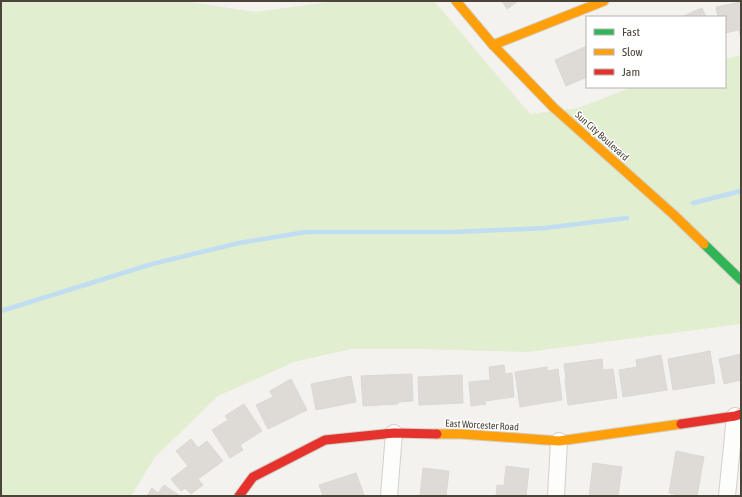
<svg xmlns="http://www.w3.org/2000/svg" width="742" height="497" viewBox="0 0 742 497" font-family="'Asap Condensed',sans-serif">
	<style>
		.green { fill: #e1eecf }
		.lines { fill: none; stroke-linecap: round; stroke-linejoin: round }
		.stream { stroke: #c0ddf1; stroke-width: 4.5 }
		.building { fill: #dedbd6; stroke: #dcd9d4 }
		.street-casing { stroke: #d2d0cb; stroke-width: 18 }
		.fast-casing { stroke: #d3cfc5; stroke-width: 11 }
		.slow-casing { stroke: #d3cfc5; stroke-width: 11 }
		.jam-casing { stroke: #d3cfc5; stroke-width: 11 }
		.street { stroke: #fdfdfc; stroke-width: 16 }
		.fast { stroke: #30b455; stroke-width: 9 }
		.slow { stroke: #ff9f0a; stroke-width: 9 }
		.jam { stroke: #e5322d; stroke-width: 9 }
		.labels { text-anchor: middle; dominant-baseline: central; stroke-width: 3; stroke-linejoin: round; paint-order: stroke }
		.street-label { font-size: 10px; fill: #4b4439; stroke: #fff }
	</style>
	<rect width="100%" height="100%" fill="#f4f2ee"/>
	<!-- green -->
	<polygon class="green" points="1,1 184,1 255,12 337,1 434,1 530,114 578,108 632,87 725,87 725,59 741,55 741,324 528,352 418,349 351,349 294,362 218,396 155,457 131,496 1,496"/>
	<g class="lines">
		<!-- stream -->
		<g class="stream">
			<polyline points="693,203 741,191"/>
			<polyline points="1,311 152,264 239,243 306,232 455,232 545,228 627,218"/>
		</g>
	</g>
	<!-- building -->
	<g class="building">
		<polygon points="502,1 518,1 507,9"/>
		<polygon points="741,2 741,39 739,30 725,33 725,17 718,17 716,7"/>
		<polygon points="702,8 706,17 681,17"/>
		<polygon points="587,46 587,77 566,86 555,60"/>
		<polygon points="710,351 715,383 673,390 668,359"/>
		<polygon points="741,354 741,380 724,384 719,359"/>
		<polygon points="661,355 667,390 623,397 619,370 637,367 636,360"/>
		<polygon points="602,359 603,370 613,369 617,398 568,405 565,379 566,379 564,364"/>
		<polygon points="504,365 505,374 512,373 514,397 485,401 486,404 471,406 469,382 490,380 489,367"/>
		<polygon points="547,367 547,371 558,369 562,400 520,407 515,372"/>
		<polygon points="412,374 413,401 398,402 398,404 363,406 361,376"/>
		<polygon points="462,375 463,403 419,405 418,377"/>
		<polygon points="351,376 356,402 316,410 311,384"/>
		<polygon points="291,379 307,410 268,429 256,405 273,397 270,391"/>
		<polygon points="244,404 262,431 240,445 243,450 230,458 212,430 228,420 225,416"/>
		<polygon points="191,439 198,448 207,441 223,461 198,479 203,485 191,494 185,488 181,491 171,479 188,466 176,451"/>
		<polygon points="676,451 704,457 697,496 685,496 669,493"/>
		<polygon points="593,463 622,467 618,496 589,496"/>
		<polygon points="506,466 529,469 526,496 496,496 497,485 504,486"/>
		<polygon points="423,468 449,471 446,496 420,496"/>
		<polygon points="356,473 364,495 360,496 323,496 319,485"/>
		<polygon points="164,485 180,496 147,496 152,488 158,493"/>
	</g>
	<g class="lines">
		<!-- street casing -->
		<g class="street-casing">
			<g id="street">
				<polyline points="389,496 394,433"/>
				<polyline points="556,496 559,441"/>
				<polyline points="727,496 735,416"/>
			</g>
		</g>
		<!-- fast casing -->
		<g class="fast-casing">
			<polyline id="fast" points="704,244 741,280"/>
		</g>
		<!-- slow casing -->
		<g class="slow-casing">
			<g id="slow">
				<polyline points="456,1 493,45 553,107 674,215 704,244"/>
				<polyline points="493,45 604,1"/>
				<polyline points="437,434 461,434 559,441 681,424"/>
			</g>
		</g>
		<!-- jam casing -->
		<g class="jam-casing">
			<g id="jam">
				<polyline points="681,424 735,416 741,414"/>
				<polyline points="239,496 253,477 325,440 394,433 437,434"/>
			</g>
		</g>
		<!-- street -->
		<use href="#street" class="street"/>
		<!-- fast -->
		<use href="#fast" class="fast"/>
		<!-- slow -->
		<use href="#slow" class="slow"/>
		<!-- jam -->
		<use href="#jam" class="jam"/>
	</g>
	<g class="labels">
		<!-- street labels -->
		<g class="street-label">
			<text transform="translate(602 136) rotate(42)">Sun City Boulevard</text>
			<text transform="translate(482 425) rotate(3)">East Worcester Road</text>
		</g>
	</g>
	<!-- border -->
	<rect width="742" height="497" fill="none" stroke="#4b4439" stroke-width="4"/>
	<!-- legend -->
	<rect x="586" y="16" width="140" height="72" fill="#ffffff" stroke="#b7b4b0"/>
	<rect x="594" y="29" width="20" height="6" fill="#30b455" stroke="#b7b4b0"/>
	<text x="622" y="36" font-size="12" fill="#4b4439">Fast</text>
	<rect x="594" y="49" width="20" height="6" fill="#ff9f0a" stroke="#b7b4b0"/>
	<text x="622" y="56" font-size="12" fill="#4b4439">Slow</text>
	<rect x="594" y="69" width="20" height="6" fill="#e5322d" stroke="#b7b4b0"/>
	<text x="622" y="76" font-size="12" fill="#4b4439">Jam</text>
</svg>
